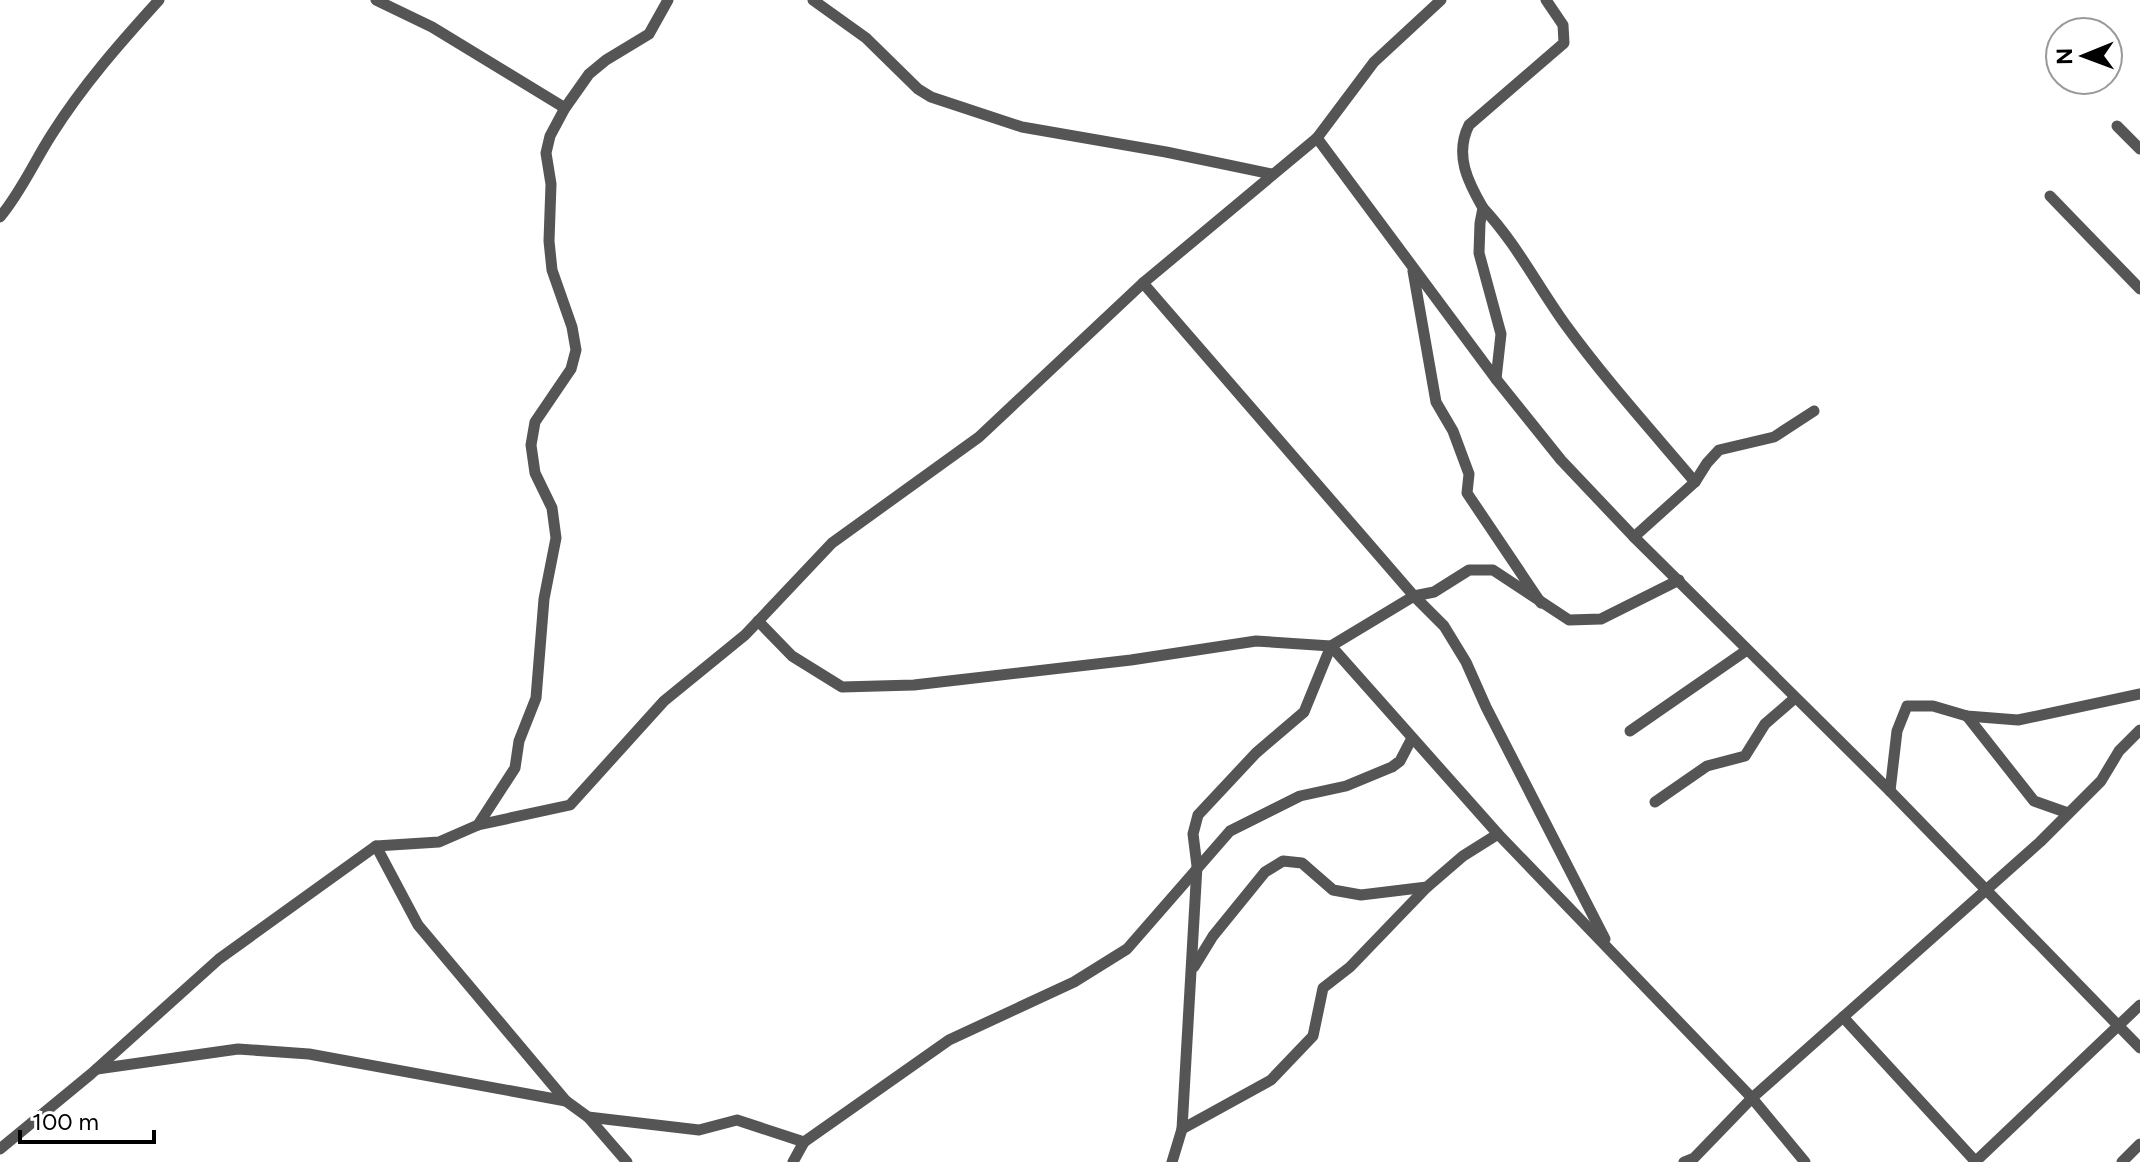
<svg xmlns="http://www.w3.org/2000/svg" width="2140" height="1162" viewBox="0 0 2140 1162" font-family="Figtree,sans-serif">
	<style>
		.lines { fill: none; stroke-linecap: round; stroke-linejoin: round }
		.minor { stroke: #555; stroke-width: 11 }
	</style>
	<rect width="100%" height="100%" fill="#fff"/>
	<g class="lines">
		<!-- minor -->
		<g class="minor">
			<polyline points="376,0 432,27 565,108"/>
			<polyline points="813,0 866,38 918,89 931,97 1022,127 1166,152 1272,174"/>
			<polyline points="2117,126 2140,149"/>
			<polyline points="1317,138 1496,379 1561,460 1634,537 1890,791 2140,1048"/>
			<polyline points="2050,196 2140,289"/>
			<path d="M1483 208C1516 243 1537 285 1565 324 1605 379 1651 430 1695 482"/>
			<path d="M0 217C21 192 34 162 52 134 83 85 120 43 159 0"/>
			<polyline points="1413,271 1436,402 1453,431 1469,474 1467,493 1541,603"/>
			<polyline points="1143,283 1414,596 1331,646 1498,834 1752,1098 1805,1162"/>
			<path d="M1496 379 1501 334 1479 253 1480 223 1483 208C1468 182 1454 155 1469 125L1564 43 1563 25 1546 0"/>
			<polyline points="1634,537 1695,482 1707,463 1719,450 1774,437 1814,411"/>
			<polyline points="1414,596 1444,626 1466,662 1486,707 1605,939"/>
			<polyline points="1414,596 1434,592 1469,570 1493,570 1569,620 1601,619 1679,580"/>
			<polyline points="758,621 792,656 842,687 914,685 1131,660 1256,641 1331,646 1304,712 1256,753 1198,815 1193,834 1197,866 1182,1129 1172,1162"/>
			<polyline points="1967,716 2034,801 2068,813"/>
			<polyline points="1630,731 1747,650"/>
			<polyline points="1890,791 1897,731 1907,706 1933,706 1967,716 2018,720 2140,694"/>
			<polyline points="1655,802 1707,766 1745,756 1765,724 1795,698"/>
			<polyline points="478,825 515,768 519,741 536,698 544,599 556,538 552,508 535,473 531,445 535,422 571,369 576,350 572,327 552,270 549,241 551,184 546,153 550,136 565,108 589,74 606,60 649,34 668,0"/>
			<polyline points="376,846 418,925 566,1101 588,1117 699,1130 737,1120 804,1142 949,1040 1074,982 1127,949 1230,831 1300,796 1346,786 1392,767 1400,761 1412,738"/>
			<polyline points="1194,967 1213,936 1265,872 1283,861 1302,863 1333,890 1361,895 1427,887 1463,856 1498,834"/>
			<polyline points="1843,1017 1976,1162"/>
			<polyline points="97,1069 238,1049 309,1054 566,1101"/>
			<polyline points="588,1117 627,1162"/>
			<polyline points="1182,1129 1271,1080 1313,1036 1323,988 1350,967 1427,887"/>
			<polyline points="0,1149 91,1074 219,959 376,846 439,842 478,825 570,805 664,701 745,635 832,543 979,437 1143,283 1317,138 1374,62 1441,0"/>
			<polyline points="793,1162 804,1142"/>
			<polyline points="1684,1162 1694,1158 1752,1098 2040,842 2101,781 2119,751 2140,730"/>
			<polyline points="1975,1162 2140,1005"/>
			<polyline points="2122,1162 2140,1144"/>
		</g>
	</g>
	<!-- north arrow -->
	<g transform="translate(2084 56) rotate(269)"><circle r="38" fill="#ffffff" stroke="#999999" stroke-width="2"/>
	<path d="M0-6L14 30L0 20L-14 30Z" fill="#000000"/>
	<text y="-12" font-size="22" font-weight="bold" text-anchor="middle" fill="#000000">N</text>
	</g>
	<!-- scale -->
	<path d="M20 1130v12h134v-12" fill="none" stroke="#000000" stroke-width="4"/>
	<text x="32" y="1130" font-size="24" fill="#000000" stroke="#ffffff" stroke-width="6" paint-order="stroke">100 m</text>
</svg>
